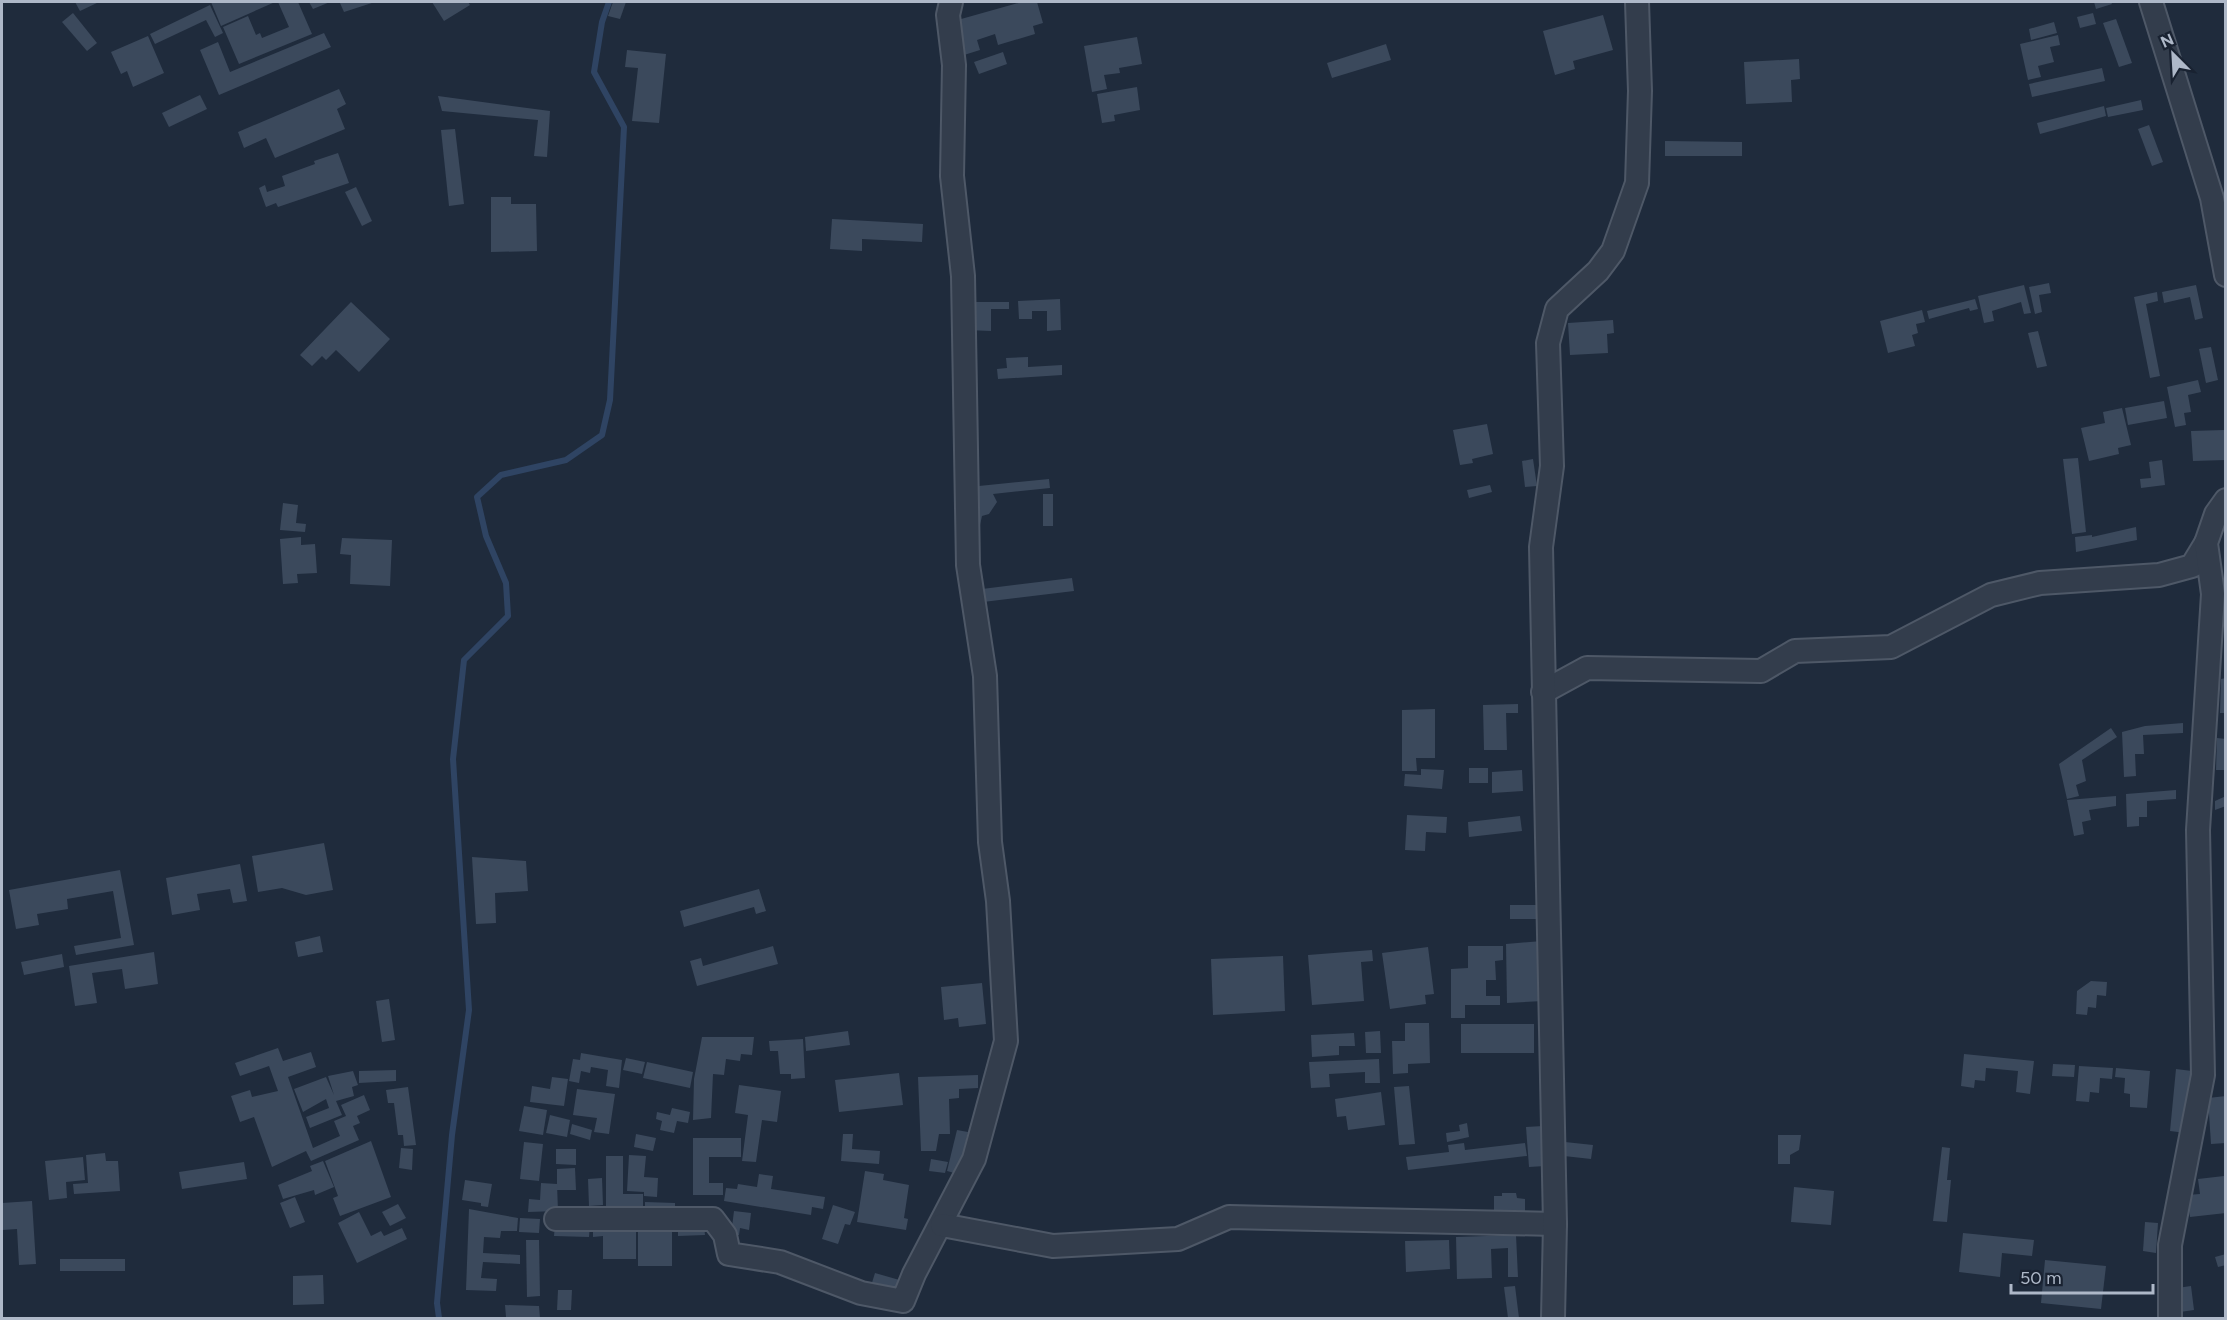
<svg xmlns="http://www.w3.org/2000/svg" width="2227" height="1320" viewBox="0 0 2227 1320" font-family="Figtree,sans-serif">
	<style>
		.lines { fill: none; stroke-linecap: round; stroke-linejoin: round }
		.stream { stroke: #2f4463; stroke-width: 6 }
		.building { fill: #3b495c }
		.minor-casing { stroke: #4e5867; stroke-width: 26 }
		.minor { stroke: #333d4c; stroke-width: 22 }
	</style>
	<rect width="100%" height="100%" fill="#1f2b3c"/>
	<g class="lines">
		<!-- stream -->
		<polyline class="stream" points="439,1318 437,1303 452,1135 469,1010 453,759 464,660 508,616 506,583 486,536 477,497 501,475 566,460 602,435 610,400 624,127 594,72 602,22 609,2"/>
	</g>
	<!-- building -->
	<g class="building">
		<polygon points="75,2 99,2 80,11"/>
		<polygon points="211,2 275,2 221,26"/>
		<polygon points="278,2 298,2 312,34 239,64 223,27 248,16 256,35 260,33 262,38 289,27"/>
		<polygon points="309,2 330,2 313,9"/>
		<polygon points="342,2 375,2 344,12 340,3"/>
		<polygon points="432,2 468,2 470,5 444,21"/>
		<polygon points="613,2 626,2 620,19 608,16"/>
		<polygon points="1022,2 1037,2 1043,23 1033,26 1035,34 998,45 995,34 977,40 980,50 964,55 954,21"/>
		<polygon points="2094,2 2111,2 2112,4 2096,9"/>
		<polygon points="210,5 223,33 215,37 206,20 155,44 150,34"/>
		<polygon points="73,13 97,43 87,51 62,22"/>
		<polygon points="2093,13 2096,24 2080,28 2077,17"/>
		<polygon points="1603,15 1613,50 1573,61 1575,69 1555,75 1543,31"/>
		<polygon points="2116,19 2132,63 2119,67 2103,23"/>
		<polygon points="2054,22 2057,33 2031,40 2029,29"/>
		<polygon points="324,33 331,47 219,95 200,50 218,42 230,72"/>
		<polygon points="2058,35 2060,45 2050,47 2054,62 2038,66 2041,77 2028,80 2020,44"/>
		<polygon points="148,36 164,73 133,87 127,71 121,74 111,52"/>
		<polygon points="1137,37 1142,64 1119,68 1120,73 1104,75 1107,89 1092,92 1084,46"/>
		<polygon points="1386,44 1391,60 1332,78 1327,63"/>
		<polygon points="627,50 666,54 659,123 632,121 638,68 625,67"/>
		<polygon points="1003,52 1007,64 979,74 974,62"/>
		<polygon points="1799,59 1800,79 1791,80 1792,102 1746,104 1744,62"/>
		<polygon points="2102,68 2105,81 2032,97 2029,84"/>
		<polygon points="1137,87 1140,110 1114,115 1115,121 1102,123 1097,94"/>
		<polygon points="339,89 346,104 337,109 345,129 275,158 266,138 244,148 238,132"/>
		<polygon points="200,95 207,109 169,127 162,113"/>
		<polygon points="438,96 550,111 547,157 534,156 538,120 442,111"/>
		<polygon points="2141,100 2143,110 2108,117 2106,108"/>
		<polygon points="2104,106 2106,116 2040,134 2037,123"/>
		<polygon points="2149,125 2163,162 2152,166 2138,129"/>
		<polygon points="455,129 464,204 449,206 441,130"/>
		<polygon points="1665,141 1742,142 1742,156 1665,156"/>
		<polygon points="338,153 349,183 278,207 276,203 266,207 259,188 265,185 267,192 285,186 282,176 315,164 314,161"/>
		<polygon points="356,187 372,221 362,226 345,192"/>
		<polygon points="491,197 511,197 511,204 536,204 537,251 491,252"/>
		<polygon points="832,219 923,224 922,242 862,239 862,251 830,249"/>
		<polygon points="2049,283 2051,293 2039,295 2042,312 2035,314 2029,287"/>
		<polygon points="2024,285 2031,313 2024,314 2021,302 1992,311 1994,321 1984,323 1978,296"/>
		<polygon points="2196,285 2203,318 2195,320 2190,297 2164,303 2162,292"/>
		<polygon points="2157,292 2158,301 2146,304 2160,376 2150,378 2134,297"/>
		<polygon points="1060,299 1061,330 1047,331 1047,311 1032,311 1032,319 1019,319 1018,301"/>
		<polygon points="1975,299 1978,309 1970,311 1969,308 1929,319 1927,311"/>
		<polygon points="351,302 390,339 359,372 336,350 326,360 322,356 312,366 300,355"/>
		<polygon points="968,302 1009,302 1009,309 991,309 991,331 967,330"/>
		<polygon points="1922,310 1925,322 1916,324 1918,333 1912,335 1915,346 1888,353 1880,321"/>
		<polygon points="1613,320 1614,333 1607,334 1608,353 1570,355 1568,323"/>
		<polygon points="2038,331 2047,366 2037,368 2028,333"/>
		<polygon points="2211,347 2218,380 2206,383 2199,349"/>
		<polygon points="1028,357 1028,367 1062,365 1062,375 998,379 997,369 1007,368 1006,358"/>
		<polygon points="2198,380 2201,392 2188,395 2191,412 2184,413 2186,425 2175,427 2167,387"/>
		<polygon points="2164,401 2167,418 2128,425 2125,408"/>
		<polygon points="2122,408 2131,445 2118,448 2119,454 2089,461 2081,428 2105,423 2103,412"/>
		<polygon points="1487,424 1493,454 1472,459 1473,463 1460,465 1453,430"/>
		<polygon points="2224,430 2226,460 2193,461 2191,431"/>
		<polygon points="2078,458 2086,532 2072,534 2063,459"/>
		<polygon points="1533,459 1537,486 1525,487 1522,461"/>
		<polygon points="2162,460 2165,485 2141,488 2140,479 2151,478 2149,462"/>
		<polygon points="1049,479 1050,488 993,494 997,502 989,514 982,516 980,525 969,522 969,487"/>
		<polygon points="1490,485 1492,492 1469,498 1467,490"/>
		<rect x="1043" y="494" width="10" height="32"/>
		<polygon points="283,503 298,505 296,523 306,524 305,532 280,530"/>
		<polygon points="2136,527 2137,540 2076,552 2075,537 2092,535 2092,537"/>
		<polygon points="301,537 301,545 315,544 317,573 297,574 298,583 283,584 280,539"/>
		<polygon points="342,538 392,540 390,586 350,584 351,555 340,554"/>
		<polygon points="1072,578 1074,591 983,602 982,589"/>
		<polygon points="2226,678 2226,713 2220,713 2221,679"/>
		<polygon points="1518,704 1518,713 1506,713 1507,750 1484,750 1483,705"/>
		<polygon points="1435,709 1435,758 1416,758 1417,771 1402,771 1402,710"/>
		<polygon points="2183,723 2183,733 2143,735 2144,754 2135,754 2136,776 2124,777 2122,732 2145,726"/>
		<polygon points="2111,728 2117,737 2082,760 2086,781 2076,785 2079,796 2067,799 2059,764"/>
		<polygon points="2217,738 2226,739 2226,770 2216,770"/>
		<rect x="1469" y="768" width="19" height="15"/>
		<polygon points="1421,769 1444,770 1442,789 1404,786 1405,774 1421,775"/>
		<polygon points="1522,770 1523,791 1492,793 1492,772"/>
		<polygon points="2176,790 2176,799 2147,801 2147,817 2139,817 2139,826 2127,827 2126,794"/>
		<polygon points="2116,796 2116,806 2089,810 2091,820 2082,822 2084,834 2074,836 2067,800"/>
		<polygon points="2226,796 2226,806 2215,810 2215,801"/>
		<polygon points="1407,815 1447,817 1446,833 1426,832 1425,851 1405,850"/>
		<polygon points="1520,816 1522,831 1469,837 1468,822"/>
		<polygon points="324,843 333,890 306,895 282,888 258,892 252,856"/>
		<polygon points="472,857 526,861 528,891 495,893 496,923 476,924"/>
		<polygon points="240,864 247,901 233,903 230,889 197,894 200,910 172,915 166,878"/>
		<polygon points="120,870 134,945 76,955 74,946 121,938 113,891 67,899 68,909 37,914 39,925 16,929 9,890"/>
		<polygon points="759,889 766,911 756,914 754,907 684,927 680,911"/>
		<rect x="1510" y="905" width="31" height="14"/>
		<polygon points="320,936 323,952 298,957 295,942"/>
		<polygon points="1542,941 1543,1001 1507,1003 1506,944"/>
		<polygon points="773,946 778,964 697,986 690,961 701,958 703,966"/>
		<polygon points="1468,946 1503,946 1503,960 1495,961 1496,980 1486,980 1486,996 1500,996 1500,1005 1465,1005 1465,1018 1451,1018 1451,969 1468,968"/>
		<polygon points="1428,947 1434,994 1425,995 1426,1004 1390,1009 1382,953"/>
		<polygon points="1372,950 1373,961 1361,962 1364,1001 1312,1005 1308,955"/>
		<polygon points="154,952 158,984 125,989 122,969 92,973 97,1003 75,1006 69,966"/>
		<polygon points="62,954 64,967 24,975 21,962"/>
		<polygon points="1283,956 1285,1011 1213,1015 1211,959"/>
		<polygon points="2091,981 2107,982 2106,996 2097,995 2096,1008 2088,1007 2087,1015 2076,1014 2077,991"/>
		<polygon points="982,983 986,1024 959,1027 958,1018 944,1020 941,987"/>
		<polygon points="389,999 395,1040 382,1042 376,1001"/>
		<polygon points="1405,1023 1429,1023 1430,1063 1408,1064 1408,1073 1393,1074 1392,1041 1405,1041"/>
		<rect x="1461" y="1024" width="73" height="29"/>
		<polygon points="848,1031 850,1045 806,1051 805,1037"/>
		<polygon points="1380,1031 1381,1053 1366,1053 1365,1032"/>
		<polygon points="1354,1033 1355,1046 1339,1046 1339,1055 1312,1057 1311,1035"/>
		<polygon points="702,1037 754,1037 752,1055 741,1054 740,1061 726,1059 724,1075 713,1074 711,1118 693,1120 694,1079"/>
		<polygon points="803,1039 805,1078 791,1079 791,1074 780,1074 778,1051 770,1051 769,1041"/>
		<polygon points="278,1048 283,1061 311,1052 316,1067 288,1077 313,1148 340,1136 334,1121 346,1116 341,1105 364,1095 370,1110 357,1116 360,1123 353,1126 359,1140 311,1161 306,1151 272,1167 254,1117 240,1122 231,1096 250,1090 252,1097 278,1091 269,1066 240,1076 235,1063"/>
		<polygon points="581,1053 622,1060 619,1088 606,1086 608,1070 591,1067 590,1073 581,1071 579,1083 569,1081 573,1059 580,1060"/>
		<polygon points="1964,1054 2034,1061 2030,1094 2016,1092 2018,1071 1986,1068 1985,1081 1975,1080 1974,1088 1961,1086"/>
		<polygon points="626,1058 645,1062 642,1074 623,1070"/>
		<polygon points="1379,1059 1380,1083 1365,1083 1365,1072 1329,1074 1330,1087 1311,1088 1309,1062"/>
		<polygon points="647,1062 693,1072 690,1088 643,1078"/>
		<polygon points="2053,1064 2075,1065 2074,1077 2052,1076"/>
		<polygon points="2079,1066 2113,1068 2112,1079 2100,1078 2099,1093 2090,1092 2089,1102 2076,1101"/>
		<polygon points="2116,1068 2150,1071 2147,1108 2130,1107 2130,1094 2124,1093 2125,1078 2115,1077"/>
		<polygon points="2176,1069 2192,1071 2186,1133 2170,1131"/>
		<polygon points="396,1070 396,1081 359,1083 359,1071"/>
		<polygon points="353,1071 358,1085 352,1087 354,1096 336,1101 342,1115 310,1128 306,1117 329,1108 326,1099 303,1112 294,1089 326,1077 334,1095 328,1076"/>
		<polygon points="899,1073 903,1105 839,1112 835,1080"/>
		<polygon points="978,1075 978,1088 959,1089 959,1098 949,1099 950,1134 939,1134 936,1151 921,1151 918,1077"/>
		<polygon points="552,1077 568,1079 564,1106 530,1102 532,1086 550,1089"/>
		<polygon points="739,1085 781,1091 777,1122 762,1120 756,1162 742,1161 748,1115 735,1113"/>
		<polygon points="1409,1086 1415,1144 1399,1145 1394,1087"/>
		<polygon points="408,1087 416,1145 404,1146 403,1135 398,1135 394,1103 388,1103 386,1090"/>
		<polygon points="577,1089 615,1094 609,1134 594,1132 597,1118 573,1115"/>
		<polygon points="1381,1092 1385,1125 1348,1130 1346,1116 1337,1117 1335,1099"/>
		<polygon points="2226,1096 2226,1143 2211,1144 2208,1098"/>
		<polygon points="524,1106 547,1110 543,1135 519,1131"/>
		<polygon points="672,1108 690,1112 688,1123 677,1121 674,1133 660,1130 662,1121 656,1119 657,1112 670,1115"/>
		<polygon points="550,1115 570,1120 567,1137 546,1133"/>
		<polygon points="1467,1123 1469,1137 1447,1142 1446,1133 1460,1131 1459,1125"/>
		<polygon points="572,1124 592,1130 590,1140 570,1134"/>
		<polygon points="1543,1126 1545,1166 1529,1167 1526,1127"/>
		<polygon points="957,1130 968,1132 958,1174 947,1171"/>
		<polygon points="636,1134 656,1138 653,1151 634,1147"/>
		<polygon points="843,1134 853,1134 852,1149 880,1151 879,1164 841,1161"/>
		<polygon points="1778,1135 1801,1135 1799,1150 1790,1155 1790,1164 1778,1164"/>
		<polygon points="693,1138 741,1138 741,1157 709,1157 709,1183 723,1183 723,1195 693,1195"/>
		<polygon points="371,1141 391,1197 340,1216 333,1198 338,1196 325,1161"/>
		<polygon points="524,1142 543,1144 539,1181 520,1179"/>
		<polygon points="1565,1142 1593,1145 1591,1159 1564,1156"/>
		<polygon points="1464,1143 1465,1150 1525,1143 1527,1156 1408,1170 1406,1157 1449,1152 1448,1145"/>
		<polygon points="1942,1147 1950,1148 1947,1180 1951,1180 1947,1222 1933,1221"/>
		<polygon points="401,1148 413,1149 412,1170 399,1168"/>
		<polygon points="556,1149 576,1149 576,1165 556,1164"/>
		<polygon points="105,1153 106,1161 118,1161 120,1191 74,1194 73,1184 88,1183 86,1155"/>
		<polygon points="629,1155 646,1156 644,1177 658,1178 657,1197 644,1196 644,1192 627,1191"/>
		<polygon points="606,1156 623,1156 623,1194 643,1194 643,1209 606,1209"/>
		<polygon points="83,1157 85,1180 66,1182 67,1198 49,1200 45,1161"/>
		<polygon points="931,1159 948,1162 945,1173 929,1171"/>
		<polygon points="323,1161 334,1187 315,1195 314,1190 283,1199 278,1185 312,1171 310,1166"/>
		<polygon points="244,1162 247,1179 182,1189 179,1172"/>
		<polygon points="575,1168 576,1190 557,1190 557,1169"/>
		<polygon points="865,1171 884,1174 883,1180 909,1185 904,1218 908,1219 906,1230 857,1222"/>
		<polygon points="759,1174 773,1176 771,1189 825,1197 823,1209 812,1207 811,1215 724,1201 726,1188 737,1189 738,1184 757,1187"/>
		<polygon points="2224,1176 2226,1213 2190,1217 2187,1195 2200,1194 2198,1179"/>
		<polygon points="602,1178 603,1205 589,1206 588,1179"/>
		<polygon points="465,1180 492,1184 488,1207 481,1206 481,1203 462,1200"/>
		<polygon points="541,1183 557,1184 558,1211 528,1212 529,1199 540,1200"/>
		<polygon points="1794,1187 1834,1191 1831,1225 1791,1222"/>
		<polygon points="1502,1193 1516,1193 1517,1198 1525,1199 1525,1213 1494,1213 1494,1196 1502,1196"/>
		<polygon points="295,1197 305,1222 290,1228 280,1203"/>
		<polygon points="32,1201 36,1264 19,1265 17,1229 2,1230 2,1203"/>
		<polygon points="645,1202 675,1203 675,1216 645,1216"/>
		<polygon points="398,1204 406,1218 390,1226 382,1212"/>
		<polygon points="833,1205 855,1212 850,1225 845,1224 838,1244 822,1239"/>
		<polygon points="469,1209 518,1218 517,1231 501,1231 500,1238 484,1237 483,1253 520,1255 520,1264 483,1262 481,1278 497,1279 496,1291 466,1290"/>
		<polygon points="734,1211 751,1213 749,1230 740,1228 739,1235 731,1235"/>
		<polygon points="359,1212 371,1236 381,1231 384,1236 402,1228 407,1239 357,1263 338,1223"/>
		<polygon points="520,1218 540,1219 539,1233 519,1232"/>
		<polygon points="2145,1222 2158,1223 2156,1253 2143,1251"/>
		<polygon points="555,1224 590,1225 589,1237 554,1236"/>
		<polygon points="636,1225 636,1259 603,1259 603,1236 593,1237 593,1226"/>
		<polygon points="678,1225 704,1225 705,1235 678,1236"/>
		<rect x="638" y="1227" width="34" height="39"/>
		<polygon points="1963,1233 2034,1240 2032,1256 2002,1253 2000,1277 1959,1272"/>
		<polygon points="1516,1235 1518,1277 1508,1277 1508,1248 1491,1249 1492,1278 1457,1279 1456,1237"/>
		<polygon points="526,1240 539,1240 540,1296 527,1297"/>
		<polygon points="1449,1240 1450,1269 1406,1272 1405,1241"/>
		<polygon points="2226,1254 2226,1265 2218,1267 2215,1257"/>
		<rect x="60" y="1259" width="65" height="12"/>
		<polygon points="2045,1260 2106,1266 2101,1309 2041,1303"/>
		<polygon points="875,1273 903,1281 898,1297 870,1289"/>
		<polygon points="323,1275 324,1304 293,1305 293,1276"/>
		<polygon points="1515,1286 1519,1318 1508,1318 1504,1287"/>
		<polygon points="2191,1286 2194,1310 2180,1312 2177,1288"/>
		<polygon points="558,1290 572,1290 571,1310 557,1310"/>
		<polygon points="505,1305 539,1306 540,1318 506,1317"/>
	</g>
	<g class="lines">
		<!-- minor casing -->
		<g class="minor-casing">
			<g id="minor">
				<polyline points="2151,2 2212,198 2226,275"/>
				<polyline points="1543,692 1587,668 1761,671 1795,651 1891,647 1991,595 2040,583 2159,575 2192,566 2206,543"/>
				<polyline points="556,1219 713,1219 725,1235 729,1254 780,1262 861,1293 903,1301 914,1274 974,1159 1006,1041 998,901 990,842 985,676 968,565 963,276 952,176 954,65 948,15 951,2"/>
				<polyline points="942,1225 1053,1246 1178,1239 1229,1217 1555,1224"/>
				<polyline points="1553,1318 1555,1224 1541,547 1552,466 1548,343 1557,309 1598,271 1613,251 1637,183 1640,91 1637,2"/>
				<polyline points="2170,1318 2170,1245 2203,1075 2198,830 2213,594 2206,543 2216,514 2226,500"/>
			</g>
		</g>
		<!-- minor -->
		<use href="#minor" class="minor"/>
	</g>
	<!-- border -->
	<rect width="2227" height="1320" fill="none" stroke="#aeb8c8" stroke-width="6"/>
	<!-- north arrow -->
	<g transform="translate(2173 54) rotate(336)" stroke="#192231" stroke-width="4.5" paint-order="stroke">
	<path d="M0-4.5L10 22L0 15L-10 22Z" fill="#aeb8c8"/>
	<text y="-9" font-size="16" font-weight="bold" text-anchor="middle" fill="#aeb8c8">N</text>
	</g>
	<!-- scale -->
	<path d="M2011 1284v9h142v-9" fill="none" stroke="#aeb8c8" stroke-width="3"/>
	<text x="2020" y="1284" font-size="18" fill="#aeb8c8" stroke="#192231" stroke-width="4.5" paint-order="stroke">50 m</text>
</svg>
